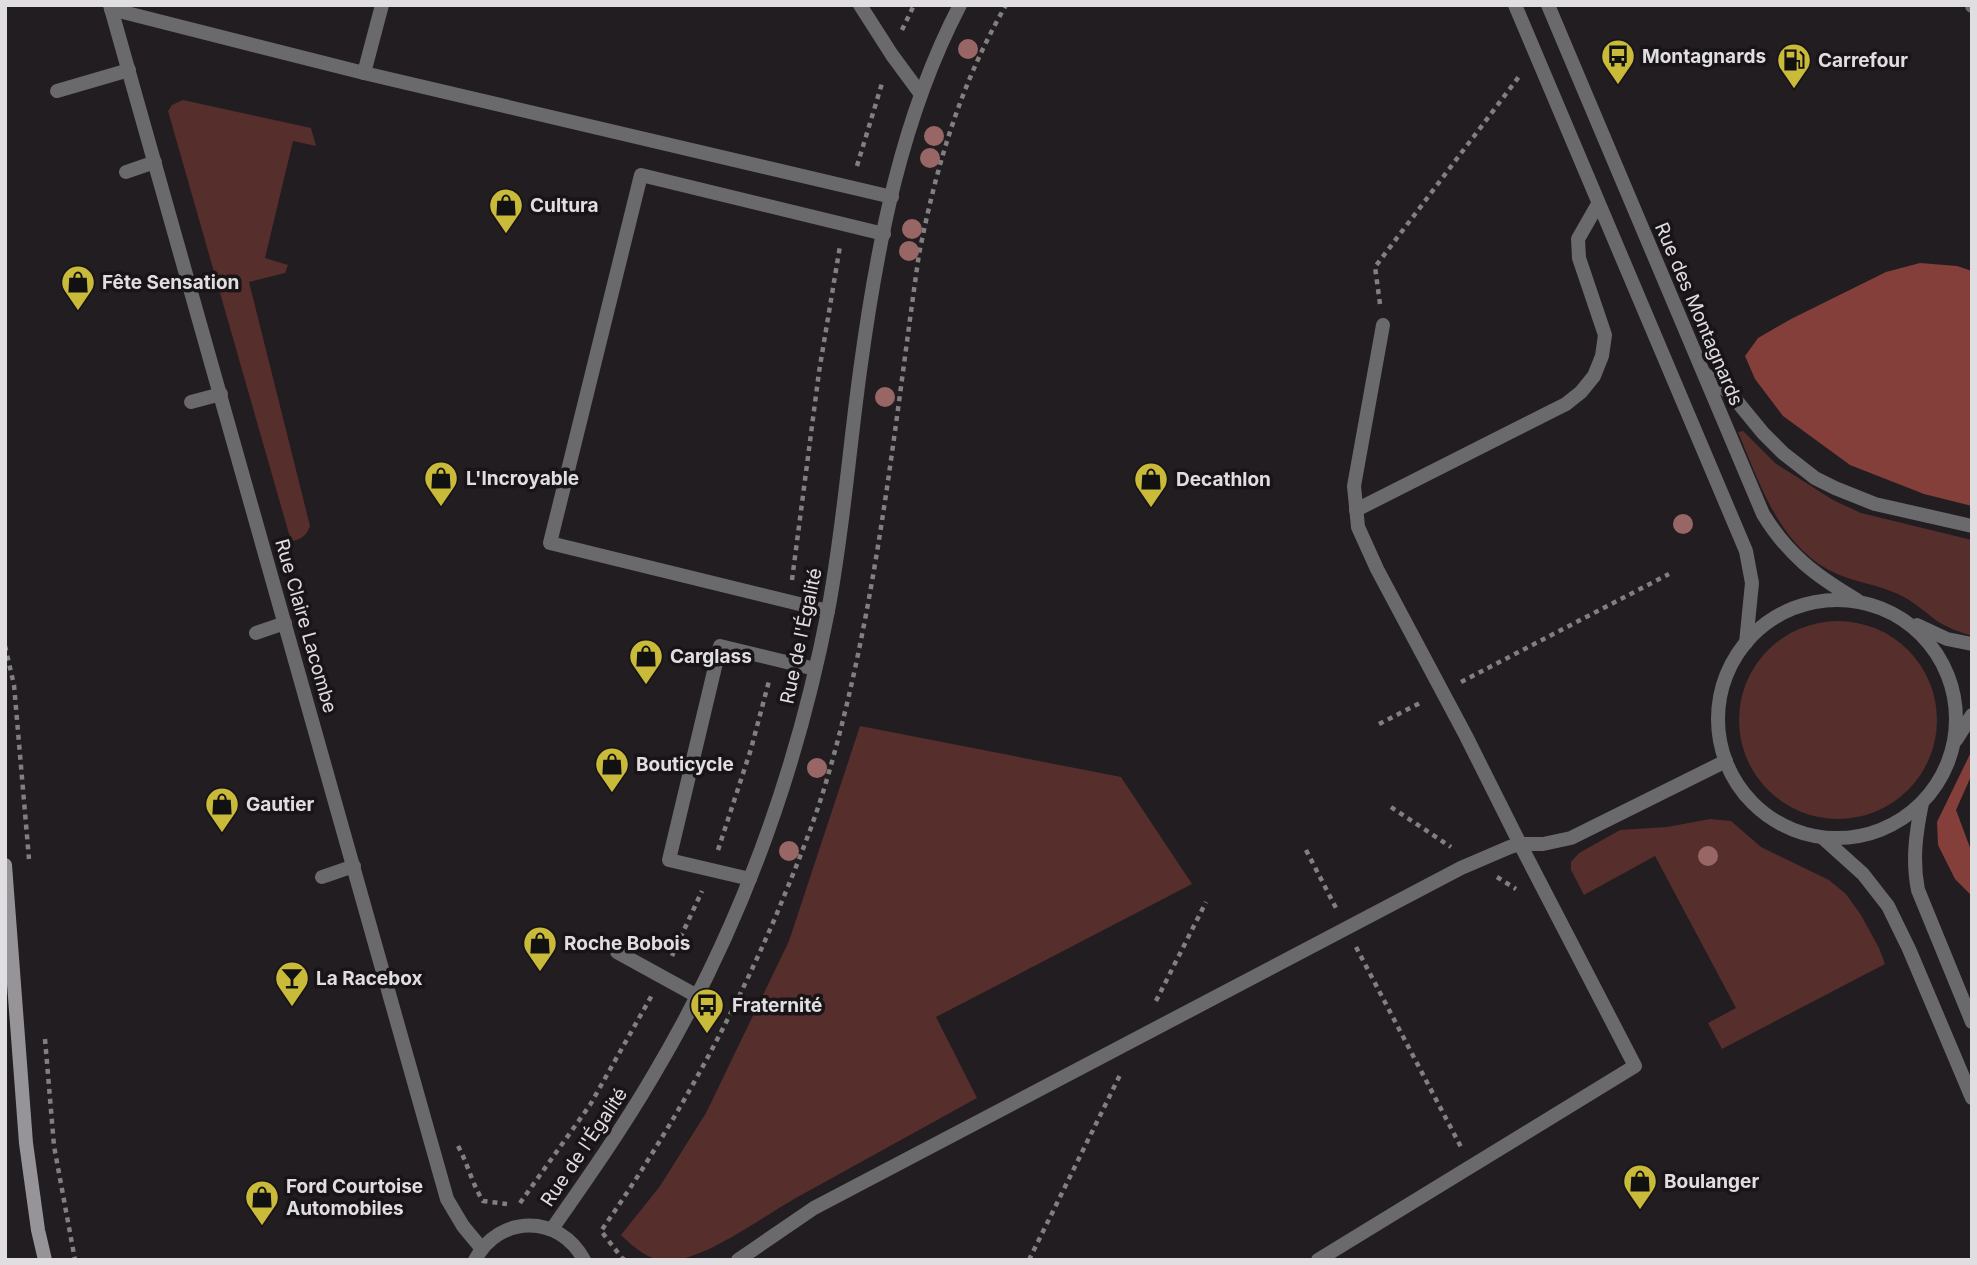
<svg xmlns="http://www.w3.org/2000/svg" width="1977" height="1265" viewBox="0 0 1977 1265" font-family="Inter,sans-serif">
	<style>
		.green { fill: #562e2b }
		.forest { fill: #843f3b }
		.lines { fill: none; stroke-linecap: round; stroke-linejoin: round }
		.path { stroke: #827f81; stroke-width: 4.5; stroke-dasharray: 5 5; stroke-linecap: butt }
		.lane { stroke: #6a696c; stroke-width: 14 }
		.street { stroke: #6a696c; stroke-width: 14 }
		.secondary { stroke: #969498; stroke-width: 14 }
		.tree { fill: #986765 }
		.labels { text-anchor: middle; dominant-baseline: central; stroke-width: 7; stroke-linejoin: round; paint-order: stroke }
		.poi-label { font-size: 19px; font-weight: bold; fill: #e0dee0; stroke: #181417; text-anchor: start }
		.street-label { font-size: 19px; fill: #e0dee0; stroke: #181417 }
	</style>
	<rect width="100%" height="100%" fill="#211d20"/>
	<!-- green -->
	<g class="green">
		<path d="M183 100 311 128 316 146 293 141 265 258 288 265 285 273 249 282 310 526C307 535 301 540 291 541L168 111 172 105Z"/>
		<path d="M1743 431 1775 463 1833 500 1861 513 1972 540V636C1960 632 1948 628 1937 621 1924 611 1913 601 1898 594 1878 585 1856 582 1837 574 1780 549 1760 484 1738 432Z"/>
		<circle cx="1838" cy="720" r="99"/>
		<path d="M860 726 1121 777 1192 884 936 1017 977 1098C916 1132 855 1165 794 1199 761 1218 713 1254 676 1260 651 1263 638 1251 621 1235L660 1186 706 1113 789 941Z"/>
		<polygon points="1710,819 1731,821 1761,847 1829,880 1846,894 1861,915 1879,948 1885,964 1722,1049 1708,1023 1736,1008 1655,856 1584,895 1571,870 1571,862 1579,853 1620,830 1667,827"/>
	</g>
	<!-- forest -->
	<g class="forest">
		<polygon points="1920,263 1957,266 1972,271 1972,506 1924,494 1850,465 1783,416 1755,379 1745,356 1758,338 1791,319 1886,272"/>
		<polygon points="1972,750 1972,774 1956,810 1972,853 1972,898 1969,893 1955,879 1938,845 1937,822"/>
	</g>
	<g class="lines">
		<!-- path -->
		<g class="path">
			<polyline points="902,30 914,5"/>
			<polyline points="857,166 883,80"/>
			<polyline points="1380,304 1375,267 1521,74"/>
			<polyline points="792,580 819,372 840,246"/>
			<polyline points="5,646 14,685 29,859"/>
			<polyline points="1461,682 1669,574"/>
			<polyline points="1379,724 1422,702"/>
			<polyline points="1391,807 1451,847"/>
			<polyline points="718,850 751,749 769,681"/>
			<polyline points="1306,850 1336,908"/>
			<polyline points="1497,877 1516,889"/>
			<polyline points="1356,947 1461,1147"/>
			<polyline points="672,956 702,891"/>
			<polyline points="1156,1001 1206,902"/>
			<polyline points="45,1039 54,1146 75,1260"/>
			<path d="M458 1146C468 1164 472 1184 483 1201L507 1204"/>
			<polyline points="520,1203 590,1105 652,995"/>
			<path d="M625 1260 622 1258 601 1231C670 1132 727 1029 775 918 794 872 813 827 827 779 877 609 894 429 919 254 937 164 960 85 1006 5"/>
			<polyline points="1029,1260 1120,1075"/>
		</g>
		<!-- lane -->
		<g class="lane">
			<polyline points="860,5 892,55 920,93"/>
			<polyline points="111,9 364,73 892,197"/>
			<polyline points="364,73 382,5"/>
			<polyline points="57,91 129,70"/>
			<polyline points="126,172 155,162"/>
			<polyline points="191,402 221,394"/>
			<polyline points="1356,510 1566,404 1581,392 1594,376 1602,356 1605,335 1579,258 1578,239 1598,204"/>
			<polyline points="828,611 550,543 641,175 884,234"/>
			<polyline points="256,633 285,623"/>
			<polyline points="322,877 354,866"/>
			<polyline points="750,879 669,860 720,646 815,669"/>
			<polyline points="617,952 697,996"/>
			<polyline points="738,1260 814,1208 1461,868 1510,847 1520,844 1543,844 1571,838 1726,761"/>
			<polyline points="1318,1260 1635,1066 1520,844 1466,736 1377,569 1358,527 1354,486 1383,325"/>
		</g>
		<!-- street -->
		<g class="street">
			<polyline points="110,5 447,1199 463,1226 482,1249"/>
			<polyline points="1515,5 1746,551 1752,583 1746,643"/>
			<path d="M1548 5 1763 514C1788 555 1816 576 1857 600"/>
			<polyline points="1972,5 1972,6"/>
			<polyline points="1705,374 1731,394 1763,433 1783,453 1815,478 1835,488 1875,504 1972,526"/>
			<circle cx="1837" cy="719" r="119"/>
			<polyline points="1917,625 1947,639 1972,644"/>
			<polyline points="1956,740 1972,715"/>
			<path d="M1922 803C1916 832 1912 860 1918 890L1972 1022"/>
			<polyline points="1823,838 1863,874 1888,906 1909,949 1972,1098"/>
			<path d="M552 1229C587 1179 622 1129 653 1076 738 933 796 775 828 611 843 532 849 451 860 371 877 245 901 118 960 5"/>
			<path d="M475 1260C499 1214 560 1214 584 1260"/>
		</g>
		<!-- secondary -->
		<polyline class="secondary" points="5,865 26,1143 38,1230 45,1260"/>
	</g>
	<!-- trees -->
	<g class="tree">
		<circle cx="968" cy="49" r="10"/>
		<circle cx="934" cy="136" r="10"/>
		<circle cx="930" cy="158" r="10"/>
		<circle cx="912" cy="229" r="10"/>
		<circle cx="909" cy="251" r="10"/>
		<circle cx="885" cy="397" r="10"/>
		<circle cx="1683" cy="524" r="10"/>
		<circle cx="817" cy="768" r="10"/>
		<circle cx="789" cy="851" r="10"/>
		<circle cx="1708" cy="856" r="10"/>
	</g>
	<!-- icons -->
	<defs>
		<g id="bus-pin" transform="scale(1.75)"><path d="M0 17L-7.5 6A9.5 9.5 0 1 1 7.5 6Z" fill="#caba39" stroke="#181417"/><path d="M-5-6H5V4H4V6H2V4H-2V6H-4V4H-5ZM-3.5-4V0h7V-4ZM-3.5 1.2v1.5H-2V1.2ZM2 1.2v1.5H3.5V1.2Z" fill="#111"/></g>
		<g id="fuel-pin" transform="scale(1.75)"><path d="M0 17L-7.5 6A9.5 9.5 0 1 1 7.5 6Z" fill="#caba39" stroke="#181417"/><path d="M-5.5-6h7V0h2V4h1.3V-2.5L3-4.5l.8-.8L6-3V5H2.5V1h-1V6h-7ZM-4.2-4.7v3.2H.2V-4.7Z" fill="#111"/></g>
		<g id="shop-pin" transform="scale(1.75)"><path d="M0 17L-7.5 6A9.5 9.5 0 1 1 7.5 6Z" fill="#caba39" stroke="#181417"/><path d="M-5-2.5h2.3a2.7 3.5 0 0 1 5.4 0H5L5.5 6h-11ZM-1.5-2.5h3a1.5 2.3 0 0 0-3 0Z" fill="#111"/></g>
		<g id="bar-pin" transform="scale(1.75)"><path d="M0 17L-7.5 6A9.5 9.5 0 1 1 7.5 6Z" fill="#caba39" stroke="#181417"/><path d="M-6-5H6L.8 .8V4.5H3.5V6h-7V4.5H-.8V.8Z" fill="#111"/></g>
	</defs>
	<g fill-rule="evenodd">
		<use href="#bus-pin" x="1618" y="56"/>
		<use href="#fuel-pin" x="1794" y="60"/>
		<use href="#shop-pin" x="506" y="205"/>
		<use href="#shop-pin" x="78" y="282"/>
		<use href="#shop-pin" x="441" y="478"/>
		<use href="#shop-pin" x="1151" y="479"/>
		<use href="#shop-pin" x="646" y="656"/>
		<use href="#shop-pin" x="612" y="764"/>
		<use href="#shop-pin" x="222" y="804"/>
		<use href="#shop-pin" x="540" y="943"/>
		<use href="#bar-pin" x="292" y="978"/>
		<use href="#bus-pin" x="707" y="1005"/>
		<use href="#shop-pin" x="1640" y="1181"/>
		<use href="#shop-pin" x="262" y="1197"/>
	</g>
	<g class="labels">
		<!-- poi labels -->
		<g class="poi-label">
			<text x="1642" y="56">Montagnards</text>
			<text x="1818" y="60">Carrefour</text>
			<text x="530" y="205">Cultura</text>
			<text x="102" y="282">Fête Sensation</text>
			<text x="466" y="478">L'Incroyable</text>
			<text x="1176" y="479">Decathlon</text>
			<text x="670" y="656">Carglass</text>
			<text x="636" y="764">Bouticycle</text>
			<text x="246" y="804">Gautier</text>
			<text x="564" y="943">Roche Bobois</text>
			<text x="316" y="978">La Racebox</text>
			<text x="732" y="1005">Fraternité</text>
			<text x="1664" y="1181">Boulanger</text>
			<text x="286" y="1186">Ford Courtoise<tspan x="286" dy="22">Automobiles</tspan></text>
		</g>
		<!-- street labels -->
		<g class="street-label">
			<text transform="translate(1699 314) rotate(67)">Rue des Montagnards</text>
			<text transform="translate(306 626) rotate(74)">Rue Claire Lacombe</text>
			<text transform="translate(801 636) rotate(-78)">Rue de l'Égalité</text>
			<text transform="translate(584 1147) rotate(-56)">Rue de l'Égalité</text>
		</g>
	</g>
	<!-- border -->
	<rect width="1977" height="1265" fill="none" stroke="#e0dee0" stroke-width="14"/>
</svg>
